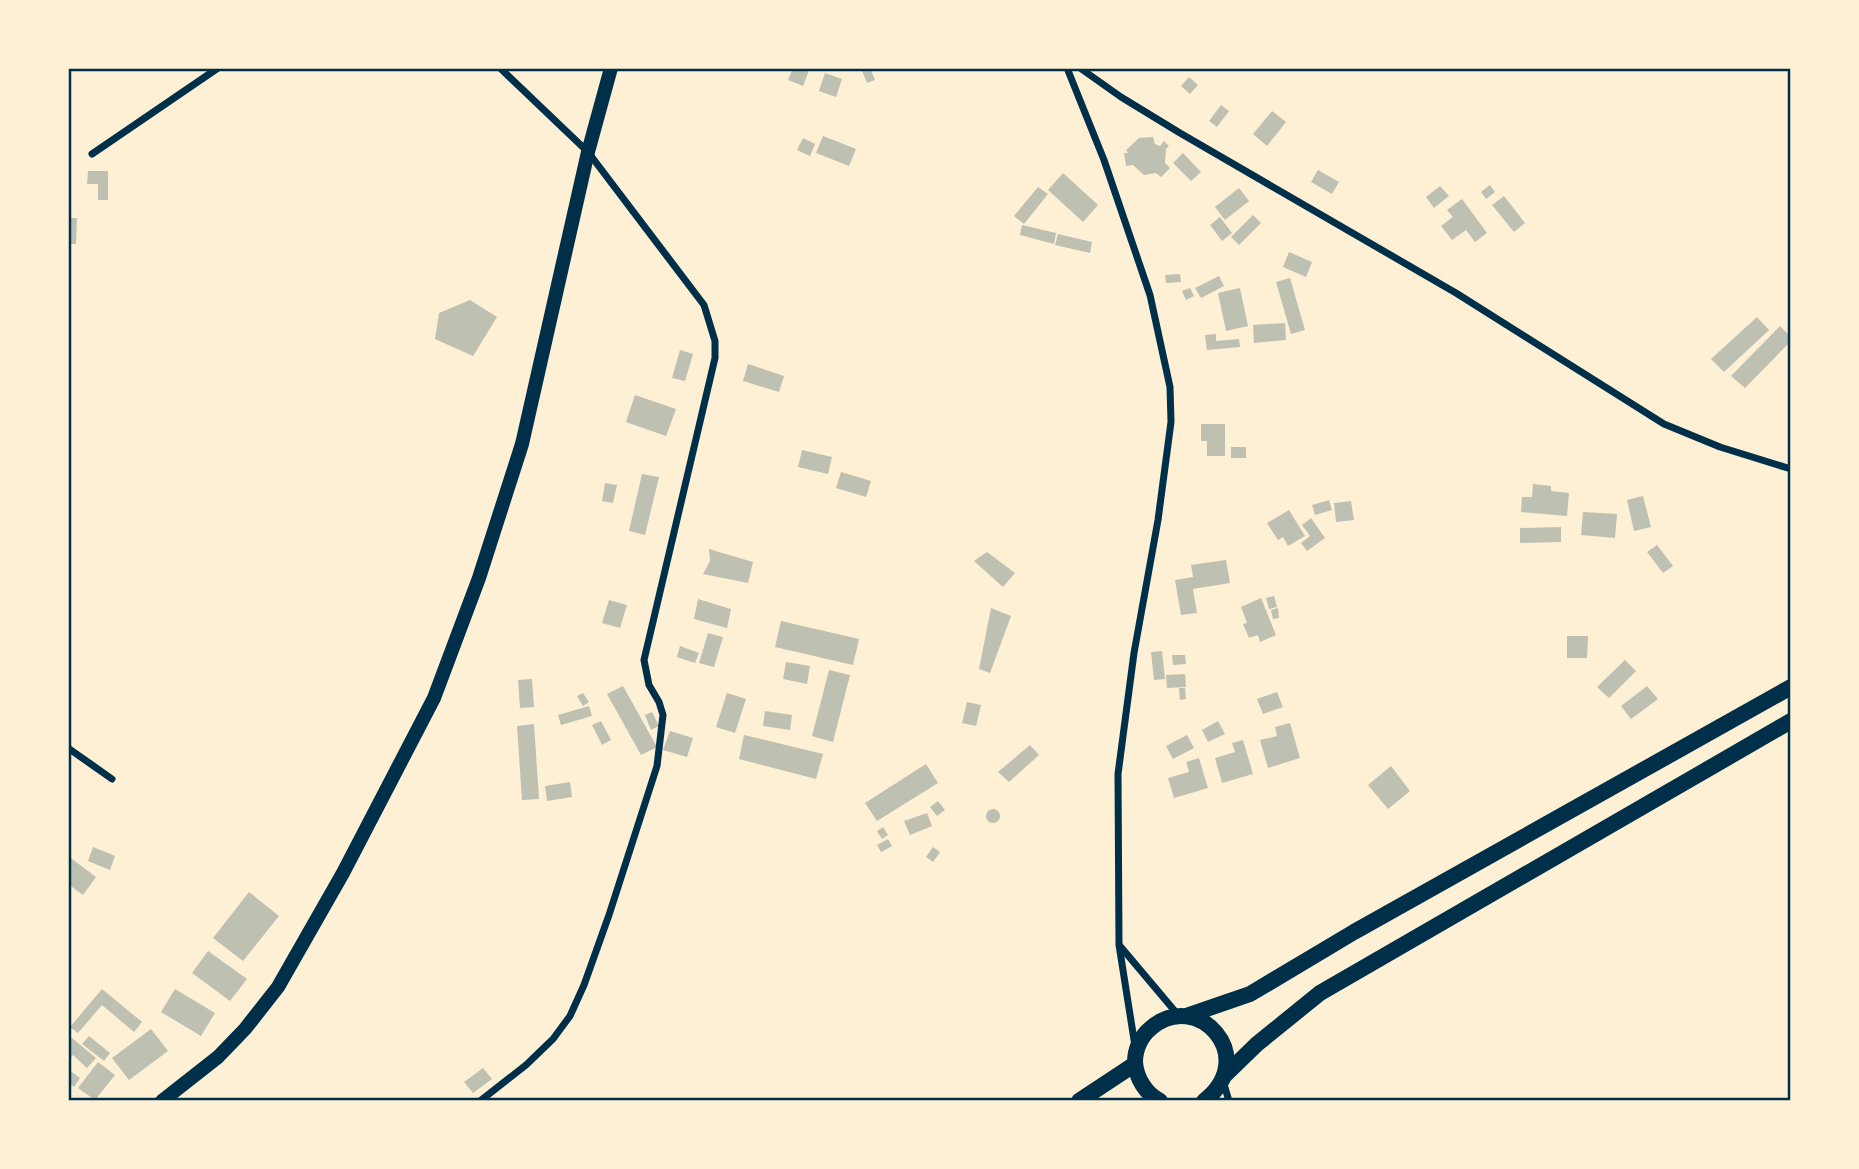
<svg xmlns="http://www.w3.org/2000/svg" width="1859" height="1169" viewBox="0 0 1859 1169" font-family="'Golos Text',sans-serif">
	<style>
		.building { fill: #bec0b2 }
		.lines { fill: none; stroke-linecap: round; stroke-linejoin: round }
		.minor { stroke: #003049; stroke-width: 7 }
		.secondary { stroke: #003049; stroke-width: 14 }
		.trunk { stroke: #003049; stroke-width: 16 }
		.neatline { fill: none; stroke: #003049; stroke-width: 2.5 }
	</style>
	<rect width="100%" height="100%" fill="#fdf0d5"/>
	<!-- building -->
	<g class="building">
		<polygon points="793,68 810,68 803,86 788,80"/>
		<polygon points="861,68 870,68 875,80 867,83"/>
		<polygon points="825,73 842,79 836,97 819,91"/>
		<polygon points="1189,77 1198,85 1190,94 1181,86"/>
		<polygon points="1221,105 1229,111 1217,127 1209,121"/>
		<polygon points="1272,111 1286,122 1267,146 1253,134"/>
		<polygon points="823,136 856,149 849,166 816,153"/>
		<polygon points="1153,137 1155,144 1160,146 1164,141 1169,146 1166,149 1165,163 1170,168 1161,177 1156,173 1144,175 1133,165 1126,166 1124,153 1128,153 1126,150 1139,138"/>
		<polygon points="803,138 815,144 810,156 797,150"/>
		<polygon points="1183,153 1201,172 1191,181 1173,163"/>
		<polygon points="1318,170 1339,182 1332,194 1311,182"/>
		<polygon points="88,171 108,171 108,200 98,200 98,184 87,184"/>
		<polygon points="1063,173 1098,205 1083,222 1048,190"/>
		<polygon points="1490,185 1495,192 1486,199 1481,192"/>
		<polygon points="1440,186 1449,196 1434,208 1426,197"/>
		<polygon points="1038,187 1048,194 1024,224 1014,216"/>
		<polygon points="1239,188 1249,201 1225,220 1215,207"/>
		<polygon points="1504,196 1525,223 1514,232 1492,205"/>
		<polygon points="1462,199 1487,233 1475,242 1466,230 1452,240 1441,226 1453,217 1447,210"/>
		<polygon points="1253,215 1261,223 1239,245 1231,237"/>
		<polygon points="1220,217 1232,233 1222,241 1210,225"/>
		<polygon points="68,218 77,218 76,244 68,244"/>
		<polygon points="1022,225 1056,233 1054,244 1020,235"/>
		<polygon points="1058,234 1092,242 1090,253 1055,245"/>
		<polygon points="1289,252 1312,262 1306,277 1283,267"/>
		<polygon points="1180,274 1181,282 1166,283 1165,275"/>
		<polygon points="1219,276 1224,286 1201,298 1195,288"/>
		<polygon points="1290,278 1305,330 1291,334 1276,282"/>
		<polygon points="1190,288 1194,296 1186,300 1182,291"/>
		<polygon points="1240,288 1248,326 1226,331 1218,293"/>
		<polygon points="470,300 497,317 473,356 435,339 439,313"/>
		<polygon points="1757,317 1769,330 1724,372 1711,359"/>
		<polygon points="1285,323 1286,340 1254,343 1253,325"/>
		<polygon points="1780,326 1791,337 1791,341 1745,388 1731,376"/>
		<polygon points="1216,334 1216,341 1239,339 1240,347 1207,350 1205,335"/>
		<polygon points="680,350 693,354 685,381 672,378"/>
		<polygon points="748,364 784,376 779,392 743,381"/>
		<polygon points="635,395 676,409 666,436 626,422"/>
		<polygon points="1201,424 1225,424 1225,456 1207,456 1207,441 1201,441"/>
		<rect x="1231" y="447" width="15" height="11"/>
		<polygon points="802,450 832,457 828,474 798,467"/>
		<polygon points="841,472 871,481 866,497 836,488"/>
		<polygon points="642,474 659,477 645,535 629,531"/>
		<polygon points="605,483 617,485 613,503 602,501"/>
		<polygon points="1533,484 1551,486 1551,491 1569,493 1567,516 1521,512 1522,497 1532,497"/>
		<polygon points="1643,496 1651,527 1634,531 1627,500"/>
		<polygon points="1329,500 1332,510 1315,515 1312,505"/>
		<polygon points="1351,501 1354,520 1336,522 1334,503"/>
		<polygon points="1289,510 1305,536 1288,546 1283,537 1278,540 1267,523"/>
		<polygon points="1583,512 1617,514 1615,538 1581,535"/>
		<polygon points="1311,518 1325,538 1307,551 1301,543 1310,536 1302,525"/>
		<polygon points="1561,527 1561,542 1520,543 1520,528"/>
		<polygon points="1657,545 1673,566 1663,573 1647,552"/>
		<polygon points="709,549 753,562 748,583 703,574 710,561"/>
		<polygon points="987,552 1015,573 1003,587 974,561"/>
		<polygon points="1226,560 1230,583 1193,589 1197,613 1181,615 1175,580 1193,577 1191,565"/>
		<polygon points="1274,596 1277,607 1269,609 1266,598"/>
		<polygon points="1261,598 1276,635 1260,642 1258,635 1249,638 1243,624 1247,623 1241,607"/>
		<polygon points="698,599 731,609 727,628 694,619"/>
		<polygon points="609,600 627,605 620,628 602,623"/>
		<polygon points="991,608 1011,616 990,673 979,669"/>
		<polygon points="1278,608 1279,618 1273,619 1271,610"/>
		<polygon points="781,621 859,639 853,665 775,647"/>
		<polygon points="708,633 723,637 714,667 699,663"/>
		<polygon points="1567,636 1588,636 1587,658 1567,658"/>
		<polygon points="680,646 699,653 695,663 677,657"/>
		<polygon points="1162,651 1165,679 1154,680 1151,652"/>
		<polygon points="1172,655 1185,655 1186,664 1173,665"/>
		<polygon points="1625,660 1636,671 1609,698 1597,687"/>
		<polygon points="786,662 810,666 807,684 783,679"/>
		<polygon points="829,670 850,675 833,742 812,736"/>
		<polygon points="1185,674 1186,687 1167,688 1166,675"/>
		<polygon points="532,679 534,707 520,708 518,680"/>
		<polygon points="623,686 657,747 641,755 607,694"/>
		<polygon points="1647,686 1658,699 1631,719 1621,706"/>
		<polygon points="1179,688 1185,688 1186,699 1180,700"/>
		<polygon points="1277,692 1283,707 1263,714 1257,699"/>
		<polygon points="583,693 589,702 583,706 577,696"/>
		<polygon points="727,693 746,699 735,733 716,727"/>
		<polygon points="967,702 981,705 976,726 962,723"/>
		<polygon points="589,706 592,716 561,725 558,715"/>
		<polygon points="765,711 792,715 790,730 763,726"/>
		<polygon points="652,712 659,726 651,730 645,715"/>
		<polygon points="601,721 611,740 602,745 592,725"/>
		<polygon points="1218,721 1225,734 1208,742 1202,730"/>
		<polygon points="1290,723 1300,758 1268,768 1260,740 1277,736 1275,727"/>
		<polygon points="534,724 539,799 522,800 517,726"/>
		<polygon points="670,731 693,738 687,757 663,750"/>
		<polygon points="744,735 823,754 816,779 739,759"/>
		<polygon points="1187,735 1194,748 1173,759 1166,746"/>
		<polygon points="1243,740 1253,774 1222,783 1215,758 1235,752 1232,743"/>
		<polygon points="1030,745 1039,755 1009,782 998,772"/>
		<polygon points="1199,758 1208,788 1174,798 1168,778 1189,772 1186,762"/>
		<polygon points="926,764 938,783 877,821 865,803"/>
		<polygon points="1391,766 1410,791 1388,809 1368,785"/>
		<polygon points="570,782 572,797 547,801 545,786"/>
		<polygon points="938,801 945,810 937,816 930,807"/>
		<circle cx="993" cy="816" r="7"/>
		<polygon points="927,813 932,826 910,835 904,821"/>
		<polygon points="883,827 888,835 882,839 877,831"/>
		<polygon points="888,839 892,846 881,852 877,845"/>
		<polygon points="93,847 115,856 110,870 88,861"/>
		<polygon points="933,847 940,852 933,862 926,857"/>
		<polygon points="68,856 96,877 83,895 68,884"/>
		<polygon points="249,892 279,916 243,961 213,938"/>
		<polygon points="208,951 247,979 230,1001 192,973"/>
		<polygon points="102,989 142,1022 134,1032 102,1005 78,1033 70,1027"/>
		<polygon points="175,989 215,1013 201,1036 161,1012"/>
		<polygon points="151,1029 168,1051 129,1080 112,1058"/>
		<polygon points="89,1036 110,1053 104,1061 82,1044"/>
		<polygon points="72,1038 96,1058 87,1068 73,1055 68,1061 68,1043"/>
		<polygon points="98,1062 115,1075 95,1100 78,1088"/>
		<polygon points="483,1068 492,1079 473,1093 464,1082"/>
		<polygon points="68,1069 80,1078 74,1087 68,1082"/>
	</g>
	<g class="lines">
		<!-- minor -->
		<g class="minor">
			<polyline points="1067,68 1104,160 1150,295 1170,387 1171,422 1158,520 1134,653 1118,774 1119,945 1135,1046"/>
			<polyline points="1080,68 1121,97 1180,133 1456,293 1664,424 1720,447 1791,469"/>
			<polyline points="92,154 218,68"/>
			<polyline points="68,748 112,779"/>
			<polyline points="1120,946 1179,1016"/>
			<polyline points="1223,1081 1229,1101"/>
			<polyline points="480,1101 526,1065 553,1039 570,1016 584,985 609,915 657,766 663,715 659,702 649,685 644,660 715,358 715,341 704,305 588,152 500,68"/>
		</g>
		<!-- secondary -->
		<polyline class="secondary" points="162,1101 218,1057 245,1029 278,987 343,873 434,698 479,578 522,444 588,152 611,68"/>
		<!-- trunk -->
		<g class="trunk">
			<polyline points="1186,1016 1250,994 1354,932 1791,687"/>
			<polyline points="1224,1076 1257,1044 1320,993 1791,721"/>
			<polyline points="1079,1101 1135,1064"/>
			<path d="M1160 1101C1146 1094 1136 1078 1135 1062 1135 1049 1141 1036 1151 1028 1197 988 1261 1057 1204 1101"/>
		</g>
	</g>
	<!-- border -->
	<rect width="1859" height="1169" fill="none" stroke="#fdf0d5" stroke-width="140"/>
	<rect x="70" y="70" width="1719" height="1029" class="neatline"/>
</svg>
